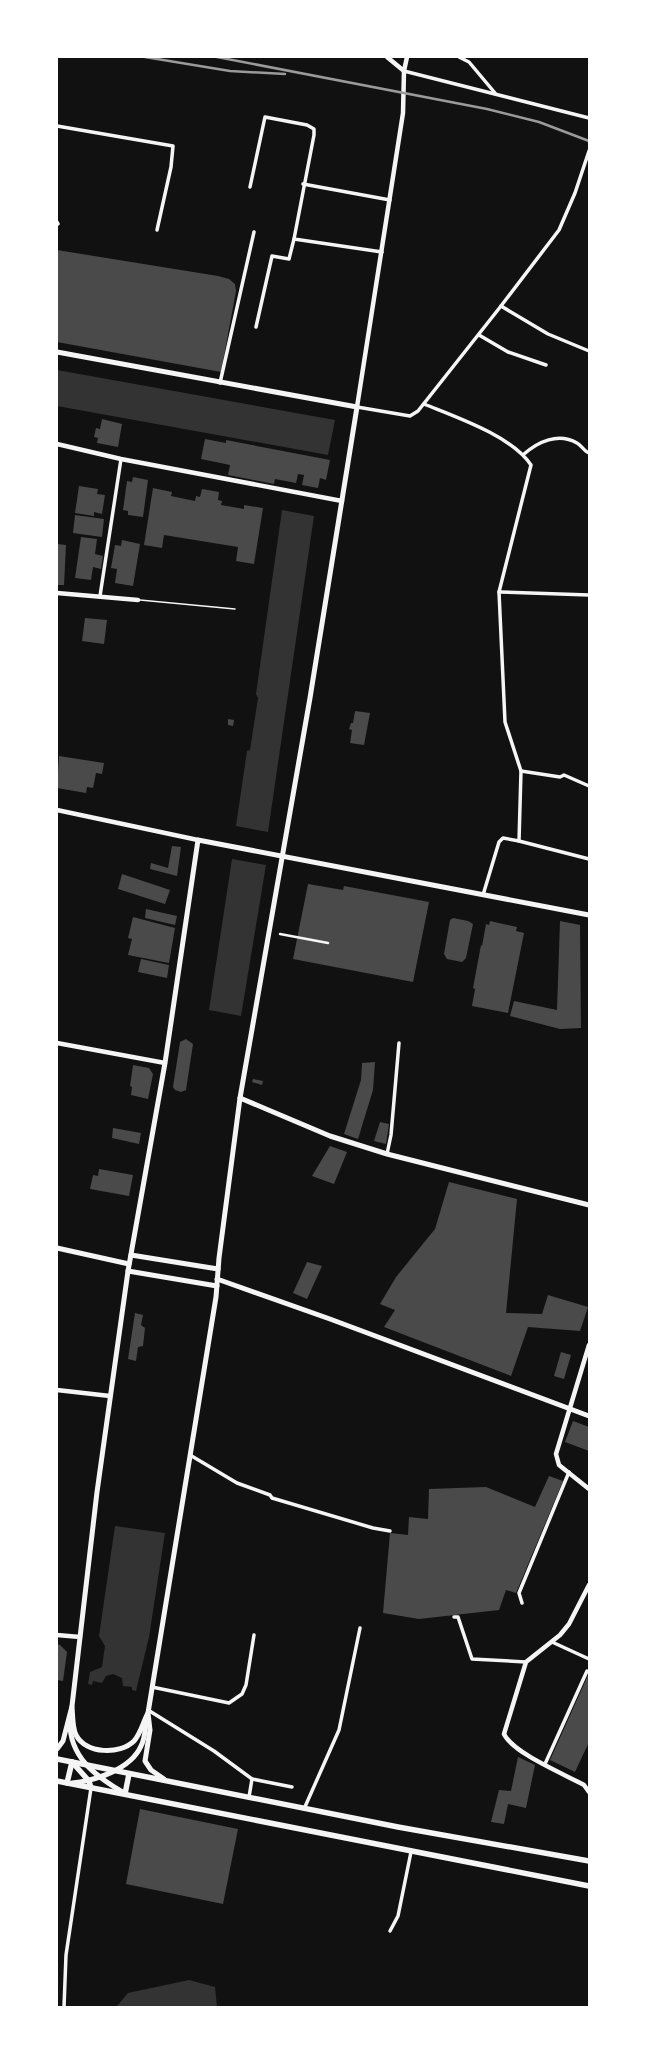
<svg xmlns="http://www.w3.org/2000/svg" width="646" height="2064" viewBox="0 0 646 2064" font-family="'DejaVu Sans',sans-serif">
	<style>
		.water { fill: #333 }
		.building { fill: #4a4a4a }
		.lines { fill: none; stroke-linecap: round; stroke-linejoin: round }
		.service { stroke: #f5f5f5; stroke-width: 1.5 }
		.pedestrian { stroke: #f5f5f5; stroke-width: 2.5 }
		.minor { stroke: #f5f5f5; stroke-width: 3.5 }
		.tertiary { stroke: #f5f5f5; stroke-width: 4.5 }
		.secondary { stroke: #f5f5f5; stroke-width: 5 }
		.primary { stroke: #f5f5f5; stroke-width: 5.5 }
		.rail { stroke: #9a9a9a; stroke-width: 2.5 }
	</style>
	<rect width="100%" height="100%" fill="#111"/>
	<!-- water -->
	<g class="water">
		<polygon points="57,370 335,420 328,455 57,406"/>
		<polygon points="282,510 314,516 268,832 236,826 247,751 250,750 258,698 256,694"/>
		<polygon points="232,859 266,865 241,1016 209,1010"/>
		<polygon points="115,1526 165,1533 149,1637 136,1691 132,1690 132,1687 123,1686 122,1678 113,1674 106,1676 102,1683 93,1681 92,1685 88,1684 90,1672 102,1667 105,1646 99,1636"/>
		<polygon points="189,1980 215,1987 217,2007 117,2006 128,1993"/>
	</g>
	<!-- building -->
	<g class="building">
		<polygon points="57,250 218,276 229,279 235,284 236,291 221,372 57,342"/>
		<polygon points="102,419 122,424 118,447 97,443 98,438 94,437 96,428 100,429"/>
		<polygon points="205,439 226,443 226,440 330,460 326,480 320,478 318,488 302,485 304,475 298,474 296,483 275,479 274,484 228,475 230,465 201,459"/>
		<polygon points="133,477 148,480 143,517 128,515 128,511 123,510 127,481 132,482"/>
		<polygon points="79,486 98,489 97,494 105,495 102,514 94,512 94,516 75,513"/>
		<polygon points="153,488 172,492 171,496 195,501 196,496 200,497 202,489 219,492 218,500 222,501 221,505 244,509 244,505 263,508 254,564 236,561 238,547 164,535 162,548 144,545"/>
		<polygon points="75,515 104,519 102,537 73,533"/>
		<polygon points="81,537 97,539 95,554 103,556 101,569 93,567 91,580 75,578"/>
		<polygon points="122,540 140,544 133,586 115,583 117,569 111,568 115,545 121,546"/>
		<polygon points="57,544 66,545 64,585 57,585"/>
		<polygon points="85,618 107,620 104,644 82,641"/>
		<polygon points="355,711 370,713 364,745 350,743 352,730 349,729 351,723 353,723"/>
		<polygon points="228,719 234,720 233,726 228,725"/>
		<polygon points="59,756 104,763 102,774 96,773 93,788 87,787 86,793 57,788"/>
		<polygon points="172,846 181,847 177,876 150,869 151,863 168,868"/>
		<polygon points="122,874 170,890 165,904 118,889"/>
		<polygon points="308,884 343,890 344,886 429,902 413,982 293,959"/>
		<polygon points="146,909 177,916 175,925 145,918"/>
		<polygon points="133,917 175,928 169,963 128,955 132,939 128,938"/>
		<polygon points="453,918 468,921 473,924 466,958 462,962 447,959 444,954 450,920"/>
		<polygon points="490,921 517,927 516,931 524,933 508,1013 472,1006 475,989 473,988 481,945 482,946 486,924 489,925"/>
		<polygon points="560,921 580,925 581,1028 560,1029 510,1016 514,1001 557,1010"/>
		<polygon points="141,959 169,965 167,978 138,972"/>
		<polygon points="186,1039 193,1044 186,1090 181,1092 175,1090 173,1087 180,1042"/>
		<polygon points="375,1062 373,1090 358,1139 344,1134 361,1080 362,1063"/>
		<polygon points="133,1065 149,1068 153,1074 148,1099 131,1095 132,1087 130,1086"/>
		<polygon points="253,1079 263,1081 262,1085 252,1082"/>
		<polygon points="380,1122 389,1124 386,1144 374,1141"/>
		<polygon points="113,1128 141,1133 139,1144 112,1138"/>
		<polygon points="330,1146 347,1152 334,1184 312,1176"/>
		<polygon points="99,1169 133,1175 129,1196 90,1189 93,1175 98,1176"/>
		<polygon points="449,1182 517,1199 506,1313 542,1314 548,1295 588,1307 580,1331 528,1327 511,1376 384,1327 395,1310 380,1304 396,1277 435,1229"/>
		<polygon points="307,1262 322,1266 307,1299 293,1293"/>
		<polygon points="135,1313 143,1315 141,1325 145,1328 143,1346 138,1347 136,1361 128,1359"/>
		<polygon points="561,1352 571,1355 564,1379 554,1376"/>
		<polygon points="573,1421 589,1427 589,1451 565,1442"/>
		<polygon points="549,1476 563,1481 516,1593 506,1590 499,1610 419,1619 383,1613 390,1533 408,1535 409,1517 428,1519 429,1489 486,1487 535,1507"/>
		<polygon points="57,1644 60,1645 67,1652 63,1681 57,1680"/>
		<polygon points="589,1673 589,1742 575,1772 550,1760"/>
		<polygon points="518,1757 535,1765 526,1808 508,1804 504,1824 491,1822 499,1790 511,1791"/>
		<polygon points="140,1809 238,1829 223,1904 126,1884"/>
	</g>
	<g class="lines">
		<!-- service -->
		<polyline class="service" points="140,600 235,609"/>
		<!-- pedestrian -->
		<polyline class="pedestrian" points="280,934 328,943"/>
		<!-- minor -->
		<g class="minor">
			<polyline points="459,57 469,62 495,93"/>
			<polyline points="404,71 589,118"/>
			<polyline points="57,126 173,146 171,167 157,230"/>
			<polyline points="303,184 390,200"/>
			<polyline points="250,187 265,117 307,125 314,129 314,135 294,239 382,252"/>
			<polyline points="57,222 58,224"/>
			<polyline points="501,306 548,334 589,351"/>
			<polyline points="256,327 272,256 289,259 294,239"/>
			<polyline points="479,335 508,352 546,365"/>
			<polyline points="220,383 254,232"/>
			<path d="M424 404C456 417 512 436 531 465L499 592 505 722 521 771 519 841 589 859"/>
			<polyline points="357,407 410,416 418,411 501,306 559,230 575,193 589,151"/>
			<path d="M524 454C538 442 558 432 577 443 581 445 584 451 589 453"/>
			<polyline points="499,592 589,595"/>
			<polyline points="100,596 121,459"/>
			<polyline points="521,771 560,777 564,775 589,786"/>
			<polyline points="483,895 499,842 503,838 519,841"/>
			<polyline points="387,1154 391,1135 399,1043"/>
			<polyline points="190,1455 237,1483 270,1495 272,1498 373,1528 390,1531"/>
			<polyline points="522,1603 519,1593 569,1472"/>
			<polyline points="454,1617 458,1617 472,1659 526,1662"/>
			<polyline points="552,1642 589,1659"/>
			<polyline points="152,1687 229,1703 242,1694 246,1685 254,1635"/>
			<polyline points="148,1710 214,1751 252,1779 292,1787"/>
			<polyline points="545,1764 587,1671"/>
			<polyline points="249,1797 252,1779"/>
			<polyline points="304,1809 339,1730 360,1628"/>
			<polyline points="390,1931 398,1916 411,1852"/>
			<polyline points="64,2007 66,1955 91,1788"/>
		</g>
		<!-- tertiary -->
		<g class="tertiary">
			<polyline points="387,57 404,71"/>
			<polyline points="357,407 403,113 404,71 407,57"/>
			<polyline points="57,444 121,459 342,501"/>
			<polyline points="57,593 138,600"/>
			<polyline points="57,810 198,840"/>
			<polyline points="57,1043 165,1063"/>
			<polyline points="589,1345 556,1454 559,1465 589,1489"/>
			<polyline points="57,1390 110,1396"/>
			<path d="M589 1585 569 1624 560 1635 526 1662 504 1734C513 1753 564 1774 584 1785L589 1792"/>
			<polyline points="57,1635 80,1637"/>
		</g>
		<!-- secondary -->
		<g class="secondary">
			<polyline points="57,352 357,407 310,698 240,1098 219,1258 216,1297 148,1713 150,1730 145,1761 151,1770 164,1779"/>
			<polyline points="240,1098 330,1136 387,1154 589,1205"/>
			<polyline points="57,1248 129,1264"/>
			<polyline points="131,1255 218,1269"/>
			<polyline points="128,1271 217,1286"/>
			<polyline points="217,1279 330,1319 589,1416"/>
			<path d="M72 1707C73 1716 72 1726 76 1735 86 1754 120 1755 134 1741 141 1733 143 1722 148 1713"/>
			<path d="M70 1719C68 1756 95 1776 124 1793"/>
			<polyline points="57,1749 63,1741 72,1706 97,1492 128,1271 165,1063 198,840 589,915"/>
			<path d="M72 1783C95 1781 131 1769 141 1746 145 1739 145 1730 146 1722"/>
		</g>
		<!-- primary -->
		<g class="primary">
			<polyline points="57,1759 398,1827 589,1861"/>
			<polyline points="72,1762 89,1781 91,1788"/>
			<polyline points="57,1781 589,1886"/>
			<polyline points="67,1783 72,1762"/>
			<polyline points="125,1794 129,1774"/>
		</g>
		<!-- rail -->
		<g class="rail">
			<polyline points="145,57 230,71 285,74"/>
			<polyline points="217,57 487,109 539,122 589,141"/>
		</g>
	</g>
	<!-- border -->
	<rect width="646" height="2064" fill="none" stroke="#ffffff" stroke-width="116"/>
</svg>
